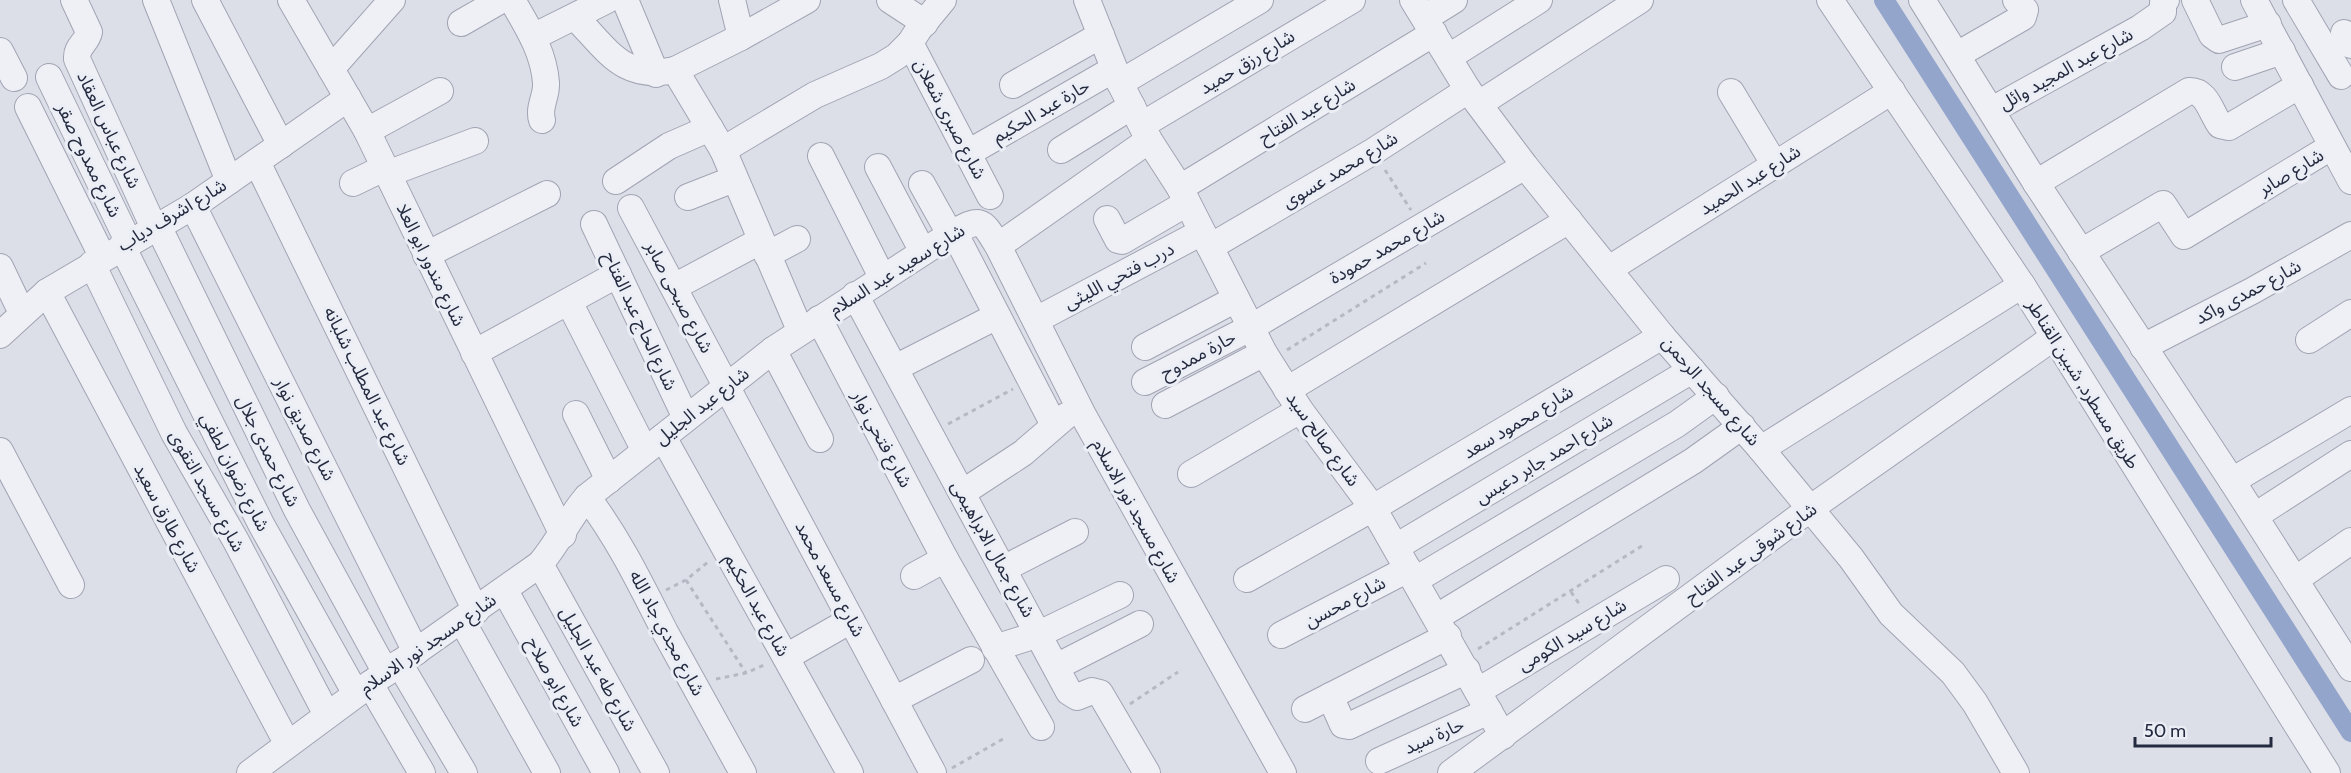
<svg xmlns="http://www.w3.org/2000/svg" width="2351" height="773" viewBox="0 0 2351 773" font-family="Cabin,'Noto Sans Arabic',sans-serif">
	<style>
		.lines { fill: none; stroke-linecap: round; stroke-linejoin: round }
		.canal { stroke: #93a5cb; stroke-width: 20 }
		.minor-casing { stroke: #a1a4b2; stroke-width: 28 }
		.path { stroke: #b6b9c3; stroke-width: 3; stroke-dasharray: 4.5 4.5; stroke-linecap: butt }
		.minor { stroke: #eff0f6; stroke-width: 26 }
		.labels { text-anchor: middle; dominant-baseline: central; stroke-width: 6; stroke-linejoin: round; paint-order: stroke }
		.street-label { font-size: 18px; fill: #242a3f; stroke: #ebeef5 }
	</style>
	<rect width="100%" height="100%" fill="#dcdee8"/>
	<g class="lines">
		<!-- canal -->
		<polyline class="canal" points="1884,0 2351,732"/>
		<!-- minor casing -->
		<g class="minor-casing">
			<g id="minor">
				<path d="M74 0 89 32C87 43 76 46 77 59L154 228"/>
				<polyline points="156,0 229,181"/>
				<polyline points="205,0 281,145"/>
				<polyline points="291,0 367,131 563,535"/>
				<path d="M512 0C527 26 544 52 546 83 547 96 538 107 542 120"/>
				<polyline points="625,0 656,74"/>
				<polyline points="732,0 741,37"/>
				<polyline points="890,0 925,23"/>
				<polyline points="1087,0 1120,83 1149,140 1180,188 1264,353 1300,410 1373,508 1503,736"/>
				<polyline points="1413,0 1468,90 1525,166 1662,336 1761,449 1851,558 1891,614 1953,673 1975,703 2016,773"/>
				<polyline points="1830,0 2022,285 2327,773"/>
				<polyline points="1922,0 2036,183 2232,481 2351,668"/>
				<polyline points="2195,0 2212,35 2219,40 2268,24"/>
				<polyline points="2254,0 2351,181"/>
				<polyline points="2296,0 2341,76"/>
				<path d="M575 17C608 50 622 81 675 70L723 150 800 330"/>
				<polyline points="1425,18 1454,0"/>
				<polyline points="461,23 501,0"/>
				<polyline points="2344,33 2351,45"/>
				<polyline points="533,37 607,0"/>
				<polyline points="910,43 990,196"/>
				<polyline points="0,51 14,78"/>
				<polyline points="1957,55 2023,17 2025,10 2016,0"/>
				<polyline points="1449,57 1539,0"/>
				<polyline points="2235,67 2282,51"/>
				<polyline points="331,69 392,0"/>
				<polyline points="675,70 741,37 807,0"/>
				<polyline points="49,77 129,243"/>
				<polyline points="1120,83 1260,0"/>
				<polyline points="1013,85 1101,35"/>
				<polyline points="1731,92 1775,165"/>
				<polyline points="1479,104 1640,0"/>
				<polyline points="28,107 103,258"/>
				<polyline points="1992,110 2140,28 2163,12 2163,3 2166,0"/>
				<polyline points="1142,125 1352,0"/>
				<polyline points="367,131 440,91"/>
				<polyline points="723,150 815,95 881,66 897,56 910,43 919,29 943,0"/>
				<polyline points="1061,150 1132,106"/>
				<polyline points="968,153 1114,69"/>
				<polyline points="821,156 882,277"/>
				<polyline points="257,162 476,611"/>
				<polyline points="878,167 923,252"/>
				<polyline points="387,174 475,141"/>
				<polyline points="616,181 669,146 710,128"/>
				<polyline points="353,183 384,168"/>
				<path d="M2036 183 2189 91C2207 90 2211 113 2220 125L2229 127 2300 85"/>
				<polyline points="922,184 950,234"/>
				<polyline points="1180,188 1434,33"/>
				<polyline points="688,197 734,179"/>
				<polyline points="193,206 416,652"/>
				<polyline points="631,208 933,773"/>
				<polyline points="1107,219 1118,240 1122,241 1187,203"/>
				<polyline points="594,224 686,418"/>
				<polyline points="158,226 297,510 386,673"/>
				<polyline points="954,232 1054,425"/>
				<polyline points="122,246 261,524 356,694"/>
				<polyline points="998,246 1149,140"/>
				<polyline points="1210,247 1374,151 1468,90"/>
				<polyline points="2081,252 2163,204 2184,236 2331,147"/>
				<polyline points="426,255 547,194"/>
				<polyline points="767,255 797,239"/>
				<polyline points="92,264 174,433 236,541 327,715"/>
				<polyline points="0,267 22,313"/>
				<polyline points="1609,269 1892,91"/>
				<polyline points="674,287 760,241"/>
				<polyline points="47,292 287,743"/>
				<polyline points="855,295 1069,692 1077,697 1092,691 1100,693 1147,773"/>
				<polyline points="569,302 645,451"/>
				<polyline points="819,319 945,559 1041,727"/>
				<polyline points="1036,320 1202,232"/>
				<polyline points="0,335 47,292 193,206 348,98"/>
				<polyline points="2309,340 2351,313"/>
				<polyline points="1145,347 1236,299"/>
				<polyline points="2143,347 2252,291 2351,235"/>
				<polyline points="773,350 820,439"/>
				<polyline points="474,353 618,274"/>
				<polyline points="895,368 997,316"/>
				<polyline points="1145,382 1250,328 1525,166"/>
				<polyline points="1287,390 1569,220"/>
				<polyline points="1165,405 1264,353"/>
				<polyline points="576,414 609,480"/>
				<polyline points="663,437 850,773"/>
				<polyline points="1761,449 2022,285"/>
				<polyline points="0,451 71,585"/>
				<polyline points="1191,474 1300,410"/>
				<polyline points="2232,481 2351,410"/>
				<polyline points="962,493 1023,453 1066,416"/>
				<path d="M587 497C619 539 641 585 665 632 691 679 717 726 743 773"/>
				<polyline points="2255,516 2351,454"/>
				<polyline points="1396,547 1692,370"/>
				<polyline points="540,564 656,773"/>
				<polyline points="1003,569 1075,532"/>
				<polyline points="914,576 945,559"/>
				<polyline points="1247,579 1373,508 1662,336"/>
				<polyline points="1415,580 1677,424 1716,396"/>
				<polyline points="2295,580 2351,541"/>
				<polyline points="505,591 606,773"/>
				<polyline points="1437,617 1693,461 1742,426"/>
				<polyline points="462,621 547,773"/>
				<polyline points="1281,635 1408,569"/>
				<polyline points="995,648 1039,634 1120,595"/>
				<polyline points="786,657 851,620"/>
				<polyline points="399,663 464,773"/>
				<polyline points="1056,667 1140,624"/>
				<polyline points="370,684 422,773"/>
				<polyline points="1478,691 1666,579"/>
				<polyline points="1330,696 1343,725 1349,726 1467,670"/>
				<polyline points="894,700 971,660"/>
				<polyline points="1305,709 1448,636"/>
				<polyline points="1379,761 1489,711"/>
				<path d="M250 773 370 684 540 564C559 542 569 517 587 497L773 350 954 232C982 217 982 220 998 246L1083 415 1283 773"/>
				<polyline points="1451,773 1811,508 2054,337"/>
			</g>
		</g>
		<!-- path -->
		<g class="path">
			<polyline points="1385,170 1411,210"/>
			<polyline points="1287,350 1426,263"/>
			<polyline points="948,424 1013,389"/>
			<polyline points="686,580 746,673"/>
			<polyline points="666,590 686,580 708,562"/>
			<polyline points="1571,592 1580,605"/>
			<polyline points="1478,649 1645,544"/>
			<polyline points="716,679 746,673 764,665"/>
			<polyline points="1130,704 1178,672"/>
			<polyline points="952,768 1003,739"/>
		</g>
		<!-- minor -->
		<use href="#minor" class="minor"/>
	</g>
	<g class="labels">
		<!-- street labels -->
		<g class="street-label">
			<text transform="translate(1247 62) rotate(-31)">شارع رزق حميد</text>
			<text transform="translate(2066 69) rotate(-29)">شارع عبد المجيد وائل</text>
			<text transform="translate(1041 111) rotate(-30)">حارة عبد الحكيم</text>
			<text transform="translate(1307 111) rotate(-31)">شارع عبد الفتاح</text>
			<text transform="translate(950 119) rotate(62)">شارع صبرى شعلان</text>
			<text transform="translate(109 130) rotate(65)">شارع عباس العقاد</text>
			<text transform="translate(89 160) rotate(64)">شارع ممدوح صقر</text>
			<text transform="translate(1340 170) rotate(-31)">شارع محمد عسوى</text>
			<text transform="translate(2291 172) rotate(-31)">شارع صابر</text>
			<text transform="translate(1750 180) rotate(-32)">شارع عبد الحميد</text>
			<text transform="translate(172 215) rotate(-31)">شارع اشرف دياب</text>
			<text transform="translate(1387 247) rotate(-30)">شارع محمد حمودة</text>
			<text transform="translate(431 265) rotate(64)">شارع مندور ابو العلا</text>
			<text transform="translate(897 270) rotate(-32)">شارع سعيد عبد السلام</text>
			<text transform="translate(1119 276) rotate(-28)">درب فتحي الليثى</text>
			<text transform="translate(2248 292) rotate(-28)">شارع حمدى واكد</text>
			<text transform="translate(679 297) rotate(62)">شارع صبحى صابر</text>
			<text transform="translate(640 321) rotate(65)">شارع الحاج عبد الفتاح</text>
			<text transform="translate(1198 355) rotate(-28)">حارة ممدوح</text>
			<text transform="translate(2083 384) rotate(58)">طريق مسطرد, شبين القناطر</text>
			<text transform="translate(367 386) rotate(64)">شارع عبد المطلب شلبانه</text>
			<text transform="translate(1711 391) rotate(49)">شارع مسجد الرحمن</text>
			<text transform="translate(702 406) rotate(-38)">شارع عبد الجليل</text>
			<text transform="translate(1518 422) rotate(-31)">شارع محمود سعد</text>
			<text transform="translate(305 429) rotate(63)">شارع صديق نوار</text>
			<text transform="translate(882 439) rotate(62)">شارع فتحي نوار</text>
			<text transform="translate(1323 439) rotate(54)">شارع صالح سيد</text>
			<text transform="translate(268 451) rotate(64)">شارع حمدى جلال</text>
			<text transform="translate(1544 459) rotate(-31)">شارع احمد جابر دعبس</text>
			<text transform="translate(235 472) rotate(63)">شارع رضوان لطفي</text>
			<text transform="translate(207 491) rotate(61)">شارع مسجد التقوى</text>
			<text transform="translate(1136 511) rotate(61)">شارع مسجد نور الاسلام</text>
			<text transform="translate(167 518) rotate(62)">شارع طارق سعيد</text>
			<text transform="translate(993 549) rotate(61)">شارع جمال الابراهيمى</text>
			<text transform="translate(1751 553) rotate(-36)">شارع شوقى عبد الفتاح</text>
			<text transform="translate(830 579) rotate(62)">شارع مسعد محمد</text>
			<text transform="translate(1345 602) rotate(-28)">شارع محسن</text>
			<text transform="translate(757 605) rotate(61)">شارع عبد الحكيم</text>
			<text transform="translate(667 633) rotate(62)">شارع مجدي جاد الله</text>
			<text transform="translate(1572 635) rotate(-31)">شارع سيد الكومى</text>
			<text transform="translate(428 644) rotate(-35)">شارع مسجد نور الاسلام</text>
			<text transform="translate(598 669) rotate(61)">شارع طه عبد الجليل</text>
			<text transform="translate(555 682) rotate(61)">شارع ابو صلاح</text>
			<text transform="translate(1434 736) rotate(-24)">حارة سيد</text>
		</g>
	</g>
	<!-- scale -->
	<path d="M2135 737v9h136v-9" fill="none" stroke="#242a3f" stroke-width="3"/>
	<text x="2144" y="737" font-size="18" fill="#242a3f" stroke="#ebeef5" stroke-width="4.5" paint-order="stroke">50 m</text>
</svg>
